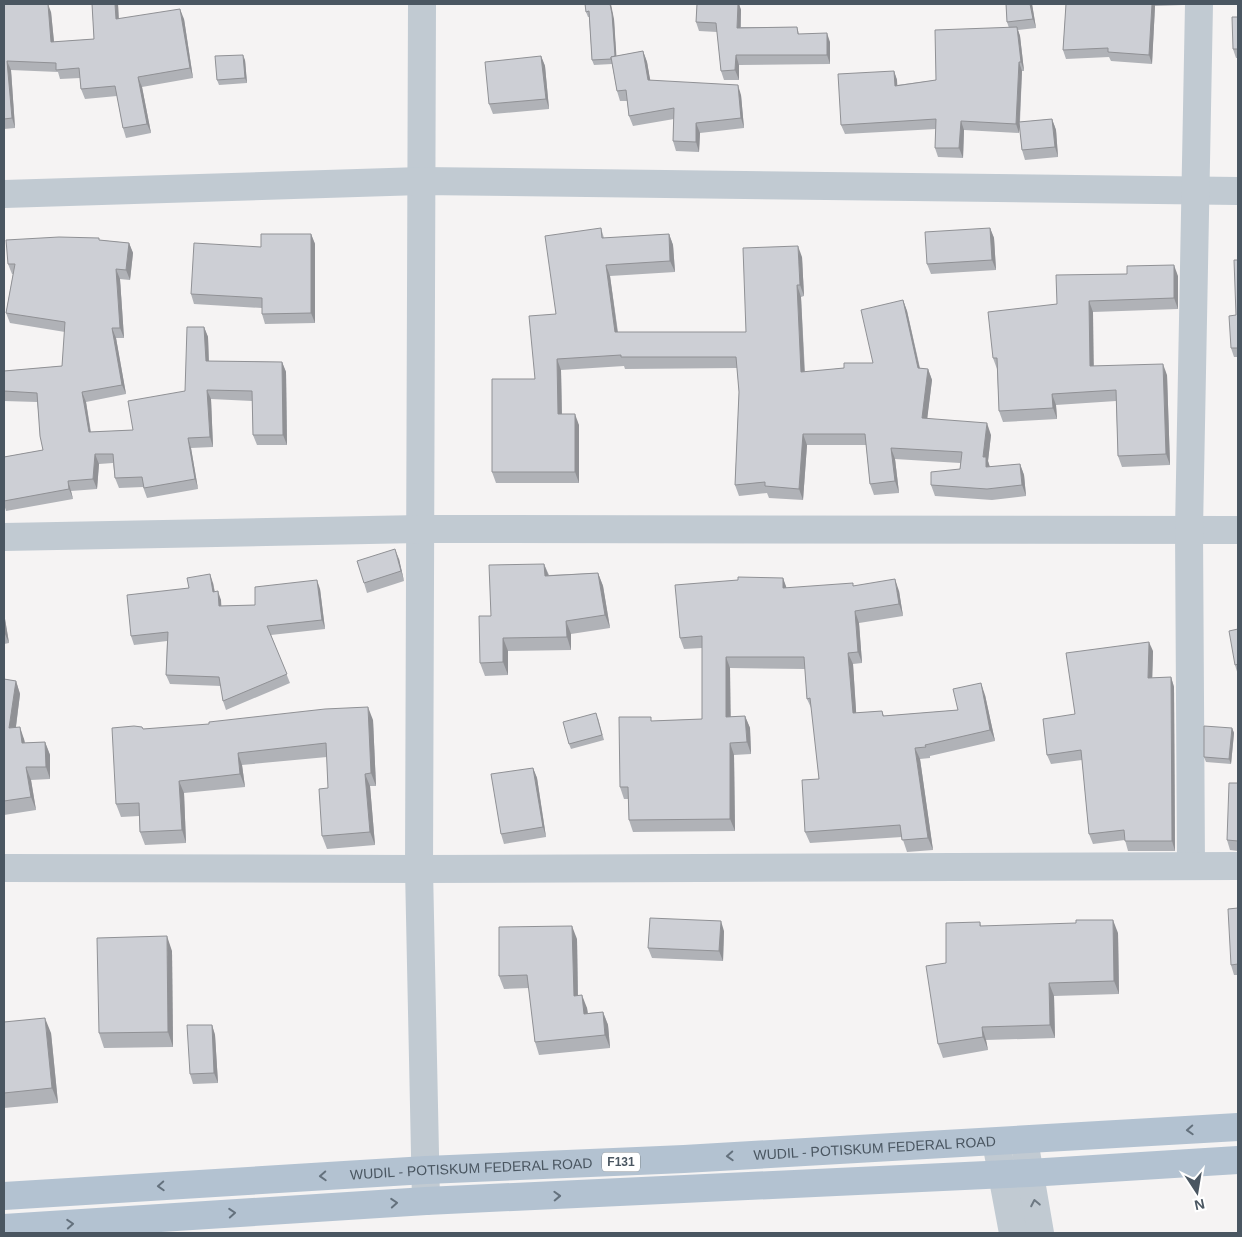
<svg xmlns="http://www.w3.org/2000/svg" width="1242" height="1237" viewBox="0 0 1242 1237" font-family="Arial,sans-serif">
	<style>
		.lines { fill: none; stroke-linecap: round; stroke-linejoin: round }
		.minor { stroke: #c1cad2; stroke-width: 28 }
		.primary { stroke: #b3c2d1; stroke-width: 28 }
		.wall { fill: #b0b2b7 }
		.shaded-wall { fill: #909195 }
		.building { fill: #cdcfd5; stroke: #909195 }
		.oneway { stroke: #64717d }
		.oneway2 { stroke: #6e7983 }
		.labels { text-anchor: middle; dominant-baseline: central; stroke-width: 4; stroke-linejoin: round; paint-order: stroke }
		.shield { fill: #fff; stroke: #808990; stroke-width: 1 }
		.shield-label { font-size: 12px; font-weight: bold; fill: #4a5661 }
		.street-label { font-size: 14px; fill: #4a5661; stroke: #fff }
	</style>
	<rect width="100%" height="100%" fill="#f5f3f3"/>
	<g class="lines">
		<!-- minor -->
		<g class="minor">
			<polyline points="422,4 419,869 426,1201"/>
			<polyline points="4,194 421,181 1238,191"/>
			<polyline points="4,537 420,529 1238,530"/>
			<polyline points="1191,866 1189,530 1199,4"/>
			<polyline points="4,868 419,869 1238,866"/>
			<polyline points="1024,1140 1040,1233"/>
			<polyline points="996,1142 1013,1233"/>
		</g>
		<!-- primary -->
		<g class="primary">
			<path id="s1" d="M4 1196 426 1170 684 1159 1238 1127"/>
			<polyline points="4,1228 426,1201 1029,1173 1238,1160"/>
		</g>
	</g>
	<!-- wall -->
	<g class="wall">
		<polygon points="4,4 51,12 54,42 94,39 92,4 118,4 119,19 184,19 193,78 142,87 151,133 126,138 123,128 117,96 85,99 81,89 80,78 60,79 58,72 11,70 15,128 4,129"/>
		<polygon points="585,4 614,19 616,56 643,51 647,62 650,80 741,95 744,128 700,133 699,152 676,151 673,141 674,119 633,126 629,116 627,101 620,101 617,91 612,64 594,65 592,60 589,17 588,17 586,12"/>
		<polygon points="697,4 739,4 741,10 741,27 797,27 799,34 830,42 830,64 739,65 739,80 724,80 721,71 717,32 699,31 696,22"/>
		<polygon points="1006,4 1032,4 1036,28 1018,30 1020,36 1024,71 1022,71 1020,122 1052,119 1056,130 1058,157 1025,160 1022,150 1020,126 1019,133 964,130 963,158 938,157 935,148 936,129 845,134 841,125 894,71 897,80 897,85 936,80 1009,28 1007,22"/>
		<polygon points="1066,4 1184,4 1183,5 1155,6 1152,64 1111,61 1109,57 1066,59 1063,50"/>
		<polygon points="1238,17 1238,58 1236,58 1233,49"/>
		<polygon points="541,56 545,66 549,109 493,114 489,104"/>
		<polygon points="245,60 247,83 219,85 217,80"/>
		<polygon points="601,228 604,238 669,234 673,245 675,272 610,276 618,332 746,332 802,257 804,296 801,297 805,372 844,368 873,363 903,300 907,311 920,368 928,369 932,380 927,418 991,435 988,461 990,467 1020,464 1024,475 1026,496 992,500 935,496 931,485 960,469 960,463 895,459 899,493 874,495 870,484 866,445 807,445 803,500 769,498 767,493 739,496 735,485 739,392 737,368 625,369 624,366 561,370 562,414 579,425 579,483 496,483 492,472 535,379 556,314"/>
		<polygon points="990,228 994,238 996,270 931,274 927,264"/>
		<polygon points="311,234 315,244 315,323 265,324 262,314 262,308 194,304 191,294 261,247"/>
		<polygon points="100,240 129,243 133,253 130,280 120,279 124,338 116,338 126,394 86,402 91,432 133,430 185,391 204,327 208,337 209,361 282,362 286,372 287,445 257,445 253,435 252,401 211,399 213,447 191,448 198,489 147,498 143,487 119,488 115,478 113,463 99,464 97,489 71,491 73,499 6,511 4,504 4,457 43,450 37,402 4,401 4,371 62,366 65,332 10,323 6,313 13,274 12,274 8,264"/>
		<polygon points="1238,260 1238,357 1234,357 1231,348 1236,315"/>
		<polygon points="1127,274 1178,276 1178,309 1093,312 1093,366 1167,375 1170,465 1122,467 1118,456 1116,401 1056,405 1057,419 1003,422 999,411 997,369 993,358 1057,304"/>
		<polygon points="399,559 404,581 367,593 364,583"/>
		<polygon points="544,564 549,575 598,573 603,586 610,628 571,634 571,650 508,651 508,675 485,676 480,663 491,616"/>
		<polygon points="783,578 786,588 854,586 899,591 903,616 859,623 862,663 853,664 856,713 882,711 884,716 958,710 985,695 995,741 930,756 930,758 920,759 933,850 907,852 902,837 810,843 805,832 819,779 812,710 807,699 805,669 730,668 730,717 745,716 750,728 751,754 734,755 735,831 633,832 629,820 628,799 624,799 620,787 652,721 702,719 702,648 684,649 680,638"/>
		<polygon points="213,583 215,592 221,600 221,606 255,605 320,589 325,629 271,635 290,683 226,710 223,701 221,686 170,684 166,675 167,641 134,645 131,636 189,588"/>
		<polygon points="4,613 9,643 4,644"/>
		<polygon points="1238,629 1238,675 1235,665"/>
		<polygon points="1153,651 1152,678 1171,677 1174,687 1175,851 1128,851 1125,840 1093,844 1089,834 1082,760 1051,764 1047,755"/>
		<polygon points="4,679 16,681 20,694 16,727 24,739 25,743 45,742 50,755 50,779 31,780 36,810 4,815"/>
		<polygon points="598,718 604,740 571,749 569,744"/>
		<polygon points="373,720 376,786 370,786 375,845 327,849 322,836 328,788 327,757 242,765 245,787 184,793 186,843 145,845 140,832 139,816 121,817 116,804 143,729"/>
		<polygon points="1232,728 1234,733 1231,764 1206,762 1204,757"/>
		<polygon points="533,768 537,778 546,837 504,844 501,834"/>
		<polygon points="1238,783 1238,851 1230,850 1227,840"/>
		<polygon points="1238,908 1238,975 1234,975 1231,965"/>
		<polygon points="980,922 981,926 1118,933 1119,994 1054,996 1055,1038 986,1040 988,1050 943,1058 938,1044 946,963"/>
		<polygon points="724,931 723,961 652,958 648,948"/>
		<polygon points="577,939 578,996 587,1008 588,1013 603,1012 608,1025 610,1048 539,1055 535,1042 529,988 504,989 499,976"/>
		<polygon points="172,951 173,1047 104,1048 99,1033"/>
		<polygon points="4,1022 51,1033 58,1103 4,1108"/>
		<polygon points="212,1025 215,1035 218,1083 193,1084 190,1074"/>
	</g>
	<!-- shaded-wall -->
	<g class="shaded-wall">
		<polygon points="48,4 51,12 55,52 51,42"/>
		<polygon points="115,4 118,4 119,29 116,19"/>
		<polygon points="610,4 611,4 614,19 617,64 615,59"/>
		<polygon points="738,4 739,4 741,10 740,37 737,28"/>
		<polygon points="1030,4 1032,4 1036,28 1033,19"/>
		<polygon points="1152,4 1155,4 1155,6 1152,64 1149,55"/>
		<polygon points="180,9 184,19 193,78 190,68"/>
		<polygon points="1017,27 1020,36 1024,71 1021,62"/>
		<polygon points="827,33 830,42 830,64 827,55"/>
		<polygon points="643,51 647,62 652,90 648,80"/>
		<polygon points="243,55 245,60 247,83 245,78"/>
		<polygon points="736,55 739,65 739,80 735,70"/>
		<polygon points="541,56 545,66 549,109 546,99"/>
		<polygon points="7,61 11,70 15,128 12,118"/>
		<polygon points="1019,62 1022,71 1019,133 1016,124"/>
		<polygon points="894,71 897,80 898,95 895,86"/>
		<polygon points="138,77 142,87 151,133 147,124"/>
		<polygon points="738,85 741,95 744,128 741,118"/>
		<polygon points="1052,119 1056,130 1058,157 1055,147"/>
		<polygon points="961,121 964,130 963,158 959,148"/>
		<polygon points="696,123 700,133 699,152 696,142"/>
		<polygon points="990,228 994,238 996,270 992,260"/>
		<polygon points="311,234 315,244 315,323 311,313"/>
		<polygon points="669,234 673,245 675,272 670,261"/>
		<polygon points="129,243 133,253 130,280 126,270"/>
		<polygon points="798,246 802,257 804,296 800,285"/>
		<polygon points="606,265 610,276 619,343 615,332"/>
		<polygon points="1174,265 1178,276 1178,309 1174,298"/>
		<polygon points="116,269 120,279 124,338 120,328"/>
		<polygon points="797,285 801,297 805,384 801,372"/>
		<polygon points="903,300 907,311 922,379 918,368"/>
		<polygon points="1089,301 1093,312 1094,377 1090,366"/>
		<polygon points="204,327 208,337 209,370 206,361"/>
		<polygon points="112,328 116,338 126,394 122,385"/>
		<polygon points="557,359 561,370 562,425 558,414"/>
		<polygon points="282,362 286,372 287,445 283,435"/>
		<polygon points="1163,364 1167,375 1170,465 1166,454"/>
		<polygon points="928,369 932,380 926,429 922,418"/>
		<polygon points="207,390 211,399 213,447 210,437"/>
		<polygon points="82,392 86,402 92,442 89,432"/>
		<polygon points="1052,394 1056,405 1057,419 1053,408"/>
		<polygon points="575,414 579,425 579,483 575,472"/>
		<polygon points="987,423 991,435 988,461 990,468 986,467 983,457"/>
		<polygon points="803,434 807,445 803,500 799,489"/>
		<polygon points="188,438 191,448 198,489 195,479"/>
		<polygon points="891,448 895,459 899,493 895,481"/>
		<polygon points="95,454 99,464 97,489 93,479"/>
		<polygon points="1020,464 1024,475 1026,496 1022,485"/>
		<polygon points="68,481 71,491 73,499 69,489"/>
		<polygon points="395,549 399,559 404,581 401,571"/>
		<polygon points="544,564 549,577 545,576"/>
		<polygon points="598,573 603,586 610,628 605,615"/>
		<polygon points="210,574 213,583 216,601 213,592"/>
		<polygon points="783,578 787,589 783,588"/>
		<polygon points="895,579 899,591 903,616 899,604"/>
		<polygon points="317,580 320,589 325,629 322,620"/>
		<polygon points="218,591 221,600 222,615 219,606"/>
		<polygon points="855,611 859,623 862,663 858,652"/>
		<polygon points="4,613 9,643 5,634 4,624"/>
		<polygon points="566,621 571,634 571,650 567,637"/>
		<polygon points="503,638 508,651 508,675 503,662"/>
		<polygon points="1149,642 1153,651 1152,688 1148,678"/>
		<polygon points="848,653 853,664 857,725 853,713"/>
		<polygon points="726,657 730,668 731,729 726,717"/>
		<polygon points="1171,677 1174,687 1175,851 1172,841"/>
		<polygon points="16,681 20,694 14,741 9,728"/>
		<polygon points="981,683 985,695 995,741 990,730"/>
		<polygon points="368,707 373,720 376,786 371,773"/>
		<polygon points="745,716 750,728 751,754 747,742"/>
		<polygon points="20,727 24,739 27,755 22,743"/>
		<polygon points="1232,728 1234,733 1231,764 1229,759"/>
		<polygon points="45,742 50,755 50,779 46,767"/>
		<polygon points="730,743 734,755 735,831 730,819"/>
		<polygon points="915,748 920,759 933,850 928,838"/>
		<polygon points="238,753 242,765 245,787 240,774"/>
		<polygon points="26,767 31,780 36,810 31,797"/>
		<polygon points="533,768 537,778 546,837 543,827"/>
		<polygon points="365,774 370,786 375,845 370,832"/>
		<polygon points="179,781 184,793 186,843 182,830"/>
		<polygon points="1113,920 1118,933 1119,994 1114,981"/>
		<polygon points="721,921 724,931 723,961 719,951"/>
		<polygon points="572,926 577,939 578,1009 574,996"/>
		<polygon points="167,936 172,951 173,1047 168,1032"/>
		<polygon points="1049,983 1054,996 1055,1038 1050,1025"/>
		<polygon points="582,995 587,1008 589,1027 584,1014"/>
		<polygon points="603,1012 608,1025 610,1048 605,1035"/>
		<polygon points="45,1018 51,1033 58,1103 52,1088"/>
		<polygon points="212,1025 215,1035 218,1083 214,1073"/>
		<polygon points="982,1027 986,1040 988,1050 983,1037"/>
	</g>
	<!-- building -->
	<g class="building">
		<polygon points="4,4 48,4 51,42 94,39 92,4 115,4 116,19 180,9 190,68 138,77 147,124 123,128 115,86 81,89 79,68 56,70 56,63 7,61 12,118 4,119"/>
		<polygon points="585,4 610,4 612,14 615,56 611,57 611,59 592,60 589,11 586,12"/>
		<polygon points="697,4 738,4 737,28 797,27 798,34 827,33 827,55 736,55 735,70 721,71 716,23 696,22"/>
		<polygon points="1006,4 1030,4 1033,19 1007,22"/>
		<polygon points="1066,4 1152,4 1149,55 1108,52 1108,48 1063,50"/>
		<polygon points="1232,17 1238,17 1238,49 1233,49"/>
		<polygon points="1017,27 1021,62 1019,62 1016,124 961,121 959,148 935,148 936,119 841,125 838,74 894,71 895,86 936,80 935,30"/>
		<polygon points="643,51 648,80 738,85 741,118 696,123 696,142 673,141 674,108 629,116 626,90 617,91 611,57"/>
		<polygon points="243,55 245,78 217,80 215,56"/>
		<polygon points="541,56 546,99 489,104 485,62"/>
		<polygon points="1052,119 1055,147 1022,150 1019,122"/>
		<polygon points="601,228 602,238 669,234 670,261 606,265 615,332 746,332 743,248 798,246 800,285 797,285 801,372 844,368 844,363 873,363 861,310 903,300 918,368 928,369 922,418 987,423 983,457 986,457 986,467 1020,464 1022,485 987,489 931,485 931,472 960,469 962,452 891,448 895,481 870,484 865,434 803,434 799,489 765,486 765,482 735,485 739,392 736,357 621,357 621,355 557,359 558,414 575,414 575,472 492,472 492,379 535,379 529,316 556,314 545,236"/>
		<polygon points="990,228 992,260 927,264 925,232"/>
		<polygon points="261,234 311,234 311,313 262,314 262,298 191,294 194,243 261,247"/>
		<polygon points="59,237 99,238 99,240 129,243 126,270 116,269 120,328 112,328 122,385 82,392 89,432 133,430 128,401 185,391 187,327 204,327 206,361 282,362 283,435 253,435 252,391 207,390 210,437 188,438 195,479 144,488 142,477 115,478 113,454 95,454 93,479 68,481 69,489 4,501 4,457 43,450 40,436 37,393 4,391 4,371 62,366 65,322 6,313 15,264 8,264 6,240"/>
		<polygon points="1234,260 1238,260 1238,348 1231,348 1229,316 1236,315"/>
		<polygon points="1174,265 1174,298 1089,301 1090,366 1163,364 1166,454 1118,456 1116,390 1052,394 1053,408 999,411 997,358 993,358 988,312 1057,304 1056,275 1127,274 1127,266"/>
		<polygon points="395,549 401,571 364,583 357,561"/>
		<polygon points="544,564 545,576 598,573 605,615 566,621 567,637 503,638 503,662 480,663 479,616 491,616 489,565"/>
		<polygon points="210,574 213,592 218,591 219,606 255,605 255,587 317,580 322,620 267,626 287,674 223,701 219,677 166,675 168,632 131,636 127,595 189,588 187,578"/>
		<polygon points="738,577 783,578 783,588 853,583 853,586 895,579 899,604 855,611 858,652 848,653 853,713 882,711 883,716 958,710 953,689 981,683 990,730 925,745 926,747 915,748 928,838 902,840 900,825 805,832 802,780 819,779 810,698 807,699 804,657 726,657 726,717 745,716 747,742 730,743 730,819 629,820 628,787 620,787 619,717 651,717 651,721 702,719 702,636 680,638 675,585 738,580"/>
		<polygon points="4,624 5,634 4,634"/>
		<polygon points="1238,629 1238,664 1235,665 1229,631"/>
		<polygon points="1149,642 1148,678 1171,677 1172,841 1125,841 1124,830 1089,834 1081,750 1047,755 1043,719 1075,714 1066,653"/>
		<polygon points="4,679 16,681 9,728 20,727 22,743 45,742 46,767 26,767 31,797 4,801"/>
		<polygon points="368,707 371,773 365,774 370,832 322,836 319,789 328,788 326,743 238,753 240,774 179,781 182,830 140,832 139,803 116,804 112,728 134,726 142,727 143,729 209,724 209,722 325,709"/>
		<polygon points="596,713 602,735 569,744 563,722"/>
		<polygon points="1204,726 1232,728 1229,759 1204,757"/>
		<polygon points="533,768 543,827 501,834 491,774"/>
		<polygon points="1229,783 1238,783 1238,841 1227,840"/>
		<polygon points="1238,908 1238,964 1231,965 1228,909"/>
		<polygon points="650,918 721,921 719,951 648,948"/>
		<polygon points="1076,920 1113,920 1114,981 1049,983 1050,1025 982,1027 983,1037 938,1044 926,966 946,963 946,923 980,922 980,926 1076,923"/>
		<polygon points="572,926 574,996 582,995 584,1014 603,1012 605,1035 535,1042 527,975 499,976 499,927"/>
		<polygon points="167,936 168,1032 99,1033 97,938"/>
		<polygon points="45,1018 52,1088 4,1093 4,1022"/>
		<polygon points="187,1025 212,1025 214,1073 190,1074"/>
	</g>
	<!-- one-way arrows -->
	<defs><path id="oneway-chevron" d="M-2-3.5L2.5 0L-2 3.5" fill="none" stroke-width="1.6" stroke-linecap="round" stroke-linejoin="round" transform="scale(1.25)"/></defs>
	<g class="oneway">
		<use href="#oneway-chevron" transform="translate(1190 1130) rotate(177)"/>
		<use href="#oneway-chevron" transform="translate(730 1156) rotate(177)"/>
		<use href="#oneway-chevron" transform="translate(323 1176) rotate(177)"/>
		<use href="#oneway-chevron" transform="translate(161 1186) rotate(177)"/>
		<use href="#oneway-chevron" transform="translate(557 1196) rotate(-2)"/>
		<use href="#oneway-chevron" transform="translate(394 1203) rotate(-4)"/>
		<use href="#oneway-chevron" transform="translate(232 1213) rotate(-4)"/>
		<use href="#oneway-chevron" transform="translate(70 1224) rotate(-4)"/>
	</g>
	<use class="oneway2" href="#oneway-chevron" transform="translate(1035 1203) rotate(-101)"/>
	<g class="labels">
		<!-- shield labels -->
		<rect class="shield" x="602" y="1152.5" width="38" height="19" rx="4"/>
		<g class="shield-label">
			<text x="621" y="1162">F131</text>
		</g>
		<!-- street labels -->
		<g class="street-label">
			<text stroke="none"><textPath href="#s1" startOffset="872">WUDIL - POTISKUM FEDERAL ROAD</textPath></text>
			<text stroke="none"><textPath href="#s1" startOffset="468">WUDIL - POTISKUM FEDERAL ROAD</textPath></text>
		</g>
	</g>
	<!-- border -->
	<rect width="1242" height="1237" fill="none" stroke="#4a5661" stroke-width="10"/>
	<!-- north arrow -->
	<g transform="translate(1197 1192) rotate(168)" stroke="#ffffff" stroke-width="4" paint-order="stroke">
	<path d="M0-4L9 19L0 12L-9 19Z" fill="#4a5661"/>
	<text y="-8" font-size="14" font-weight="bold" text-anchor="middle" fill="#4a5661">N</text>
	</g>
</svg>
